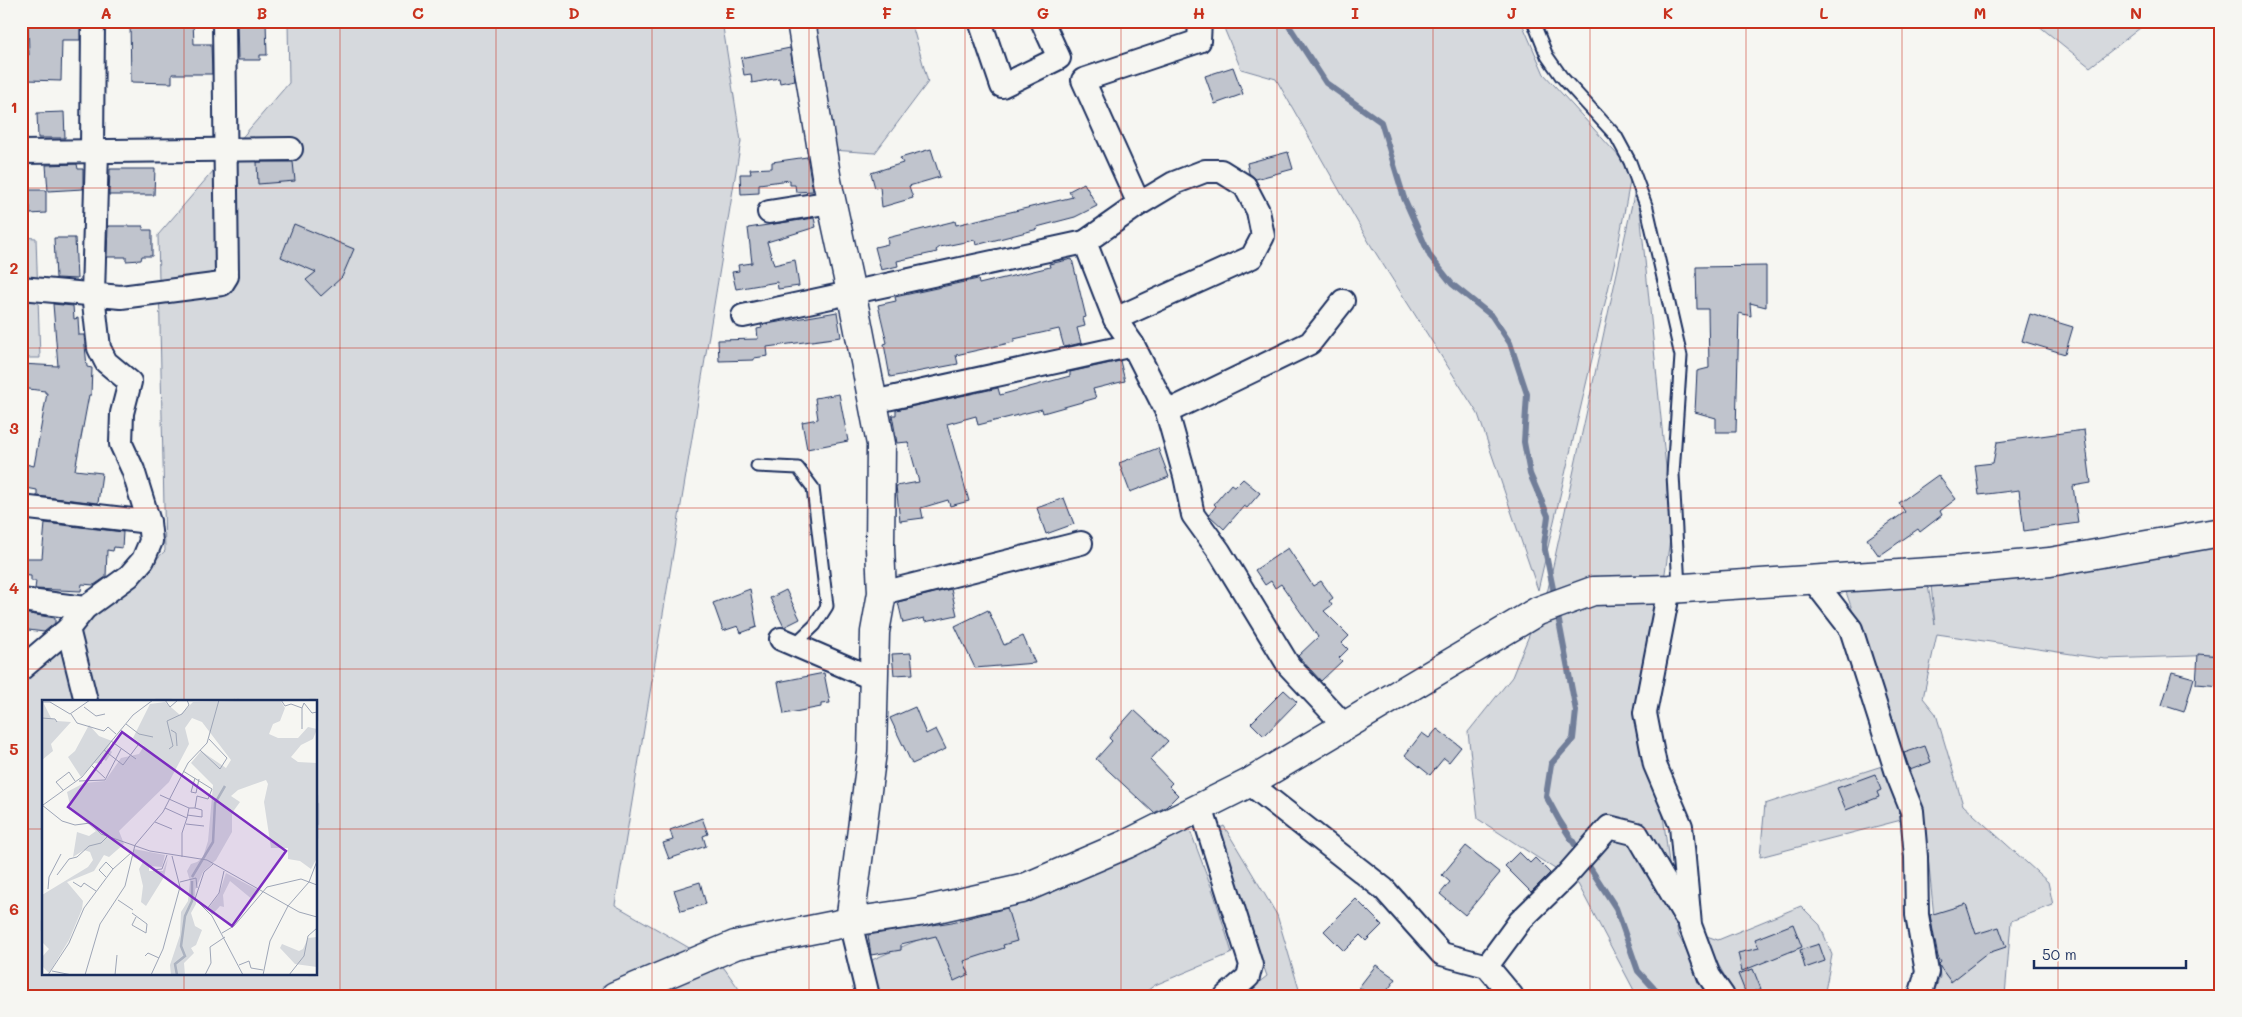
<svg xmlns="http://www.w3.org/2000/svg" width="2242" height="1017" viewBox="0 0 2242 1017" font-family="Mali,sans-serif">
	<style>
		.green { fill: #d6d9dd; stroke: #78849e; fill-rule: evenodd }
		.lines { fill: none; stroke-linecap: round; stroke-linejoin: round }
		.stream { stroke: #717e99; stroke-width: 6 }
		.building { fill: #c0c4cd; stroke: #1b2f5e }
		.service-casing { stroke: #1b2f5e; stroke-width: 15 }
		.minor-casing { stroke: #1b2f5e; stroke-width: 26 }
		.tertiary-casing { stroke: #1b2f5e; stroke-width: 31 }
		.service { stroke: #f6f6f2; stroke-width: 11 }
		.minor { stroke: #f6f6f2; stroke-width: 22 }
		.tertiary { stroke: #f6f6f2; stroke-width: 28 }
		.grid { fill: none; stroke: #c8321e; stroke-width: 1; stroke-opacity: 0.55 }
		.inset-river { fill: none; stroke: #abb2c0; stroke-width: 2.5 }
		.inset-road { fill: none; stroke: #9ea6b7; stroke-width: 1 }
		.view { fill: #7b2cbf; fill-opacity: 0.15; stroke: #7b2cbf; stroke-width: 2.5 }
		.inset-edge { fill: none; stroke: #1b2f5e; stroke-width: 2.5 }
		.neatline { fill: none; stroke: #c8321e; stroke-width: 2 }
		.grid-label { font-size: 16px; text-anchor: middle; font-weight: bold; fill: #c8321e }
	</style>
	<rect width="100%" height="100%" fill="#f6f6f2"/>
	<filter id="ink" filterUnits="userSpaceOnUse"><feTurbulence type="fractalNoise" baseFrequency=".02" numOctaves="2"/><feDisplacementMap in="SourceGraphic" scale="10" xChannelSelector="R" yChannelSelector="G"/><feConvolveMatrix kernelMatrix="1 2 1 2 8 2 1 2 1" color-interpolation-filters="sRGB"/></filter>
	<g filter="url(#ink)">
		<!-- green -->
		<g class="green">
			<path d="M288 21H722L741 141 615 905 724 968 739 989 738 996H21V679L64 645 165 551 158 235 289 83ZM44 701H316V973H44Z"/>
			<polygon points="812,21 911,21 928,82 875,153 832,150"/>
			<polygon points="1221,21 1521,21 1544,74 1632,171 1616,256 1538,590 1478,414 1370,244 1276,79 1241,69"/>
			<polygon points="2033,21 2149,21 2090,67"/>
			<polygon points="1637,181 1672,527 1655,638 1638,723 1661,799 1678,935 1713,996 1637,996 1578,884 1478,819 1468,732 1512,677 1548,589"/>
			<polygon points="21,237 36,238 40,358 21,358"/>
			<polygon points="2221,536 2221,655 2105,659 1937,634 1923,698 1936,714 1963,805 2048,882 2053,905 2011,921 2005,996 1932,996 1940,977 1924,817 1846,592 1928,586 1935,624 1931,585"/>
			<polygon points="1885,765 1905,819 1760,857 1765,804"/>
			<polygon points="1187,822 1215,897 1232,953 1155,985 1140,996 874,996 865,963"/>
			<polygon points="1224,826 1277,915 1301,996 1241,996 1267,976 1214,831"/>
			<polygon points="1801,906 1820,925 1832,955 1824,996 1736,996 1701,934 1718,940"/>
		</g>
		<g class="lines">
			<!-- stream -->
			<g class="stream">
				<polyline points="1288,21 1289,26 1326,83 1381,122 1404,198 1430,256 1452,284 1492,316 1510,343 1527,394 1524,442 1530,474 1548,516 1544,545 1555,598"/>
				<polyline points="1557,611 1576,711 1573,739 1551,764 1546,796 1559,820 1616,908 1638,971 1661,996"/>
			</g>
		</g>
		<!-- building -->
		<g class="building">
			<polygon points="28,21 80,21 80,40 62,40 61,81 27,80 27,70 21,70 21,54 29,55"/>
			<polygon points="130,21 193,21 194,44 211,44 212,74 172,74 172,83 131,82"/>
			<polygon points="237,21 266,21 267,55 260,55 260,60 238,60"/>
			<polygon points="790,48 795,80 780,83 779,78 752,83 751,74 744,75 741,58"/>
			<polygon points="1233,67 1243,94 1215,104 1205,76"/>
			<polygon points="64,112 65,138 38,138 37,113"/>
			<polygon points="931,149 940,177 909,186 913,198 882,207 880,187 875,188 871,173 903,163 900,158"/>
			<polygon points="1288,152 1293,169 1256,179 1249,173 1247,163"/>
			<polygon points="807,157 813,191 796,192 795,185 790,185 790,180 759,184 759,193 741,194 740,174 751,174 750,169 772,168 772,162"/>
			<polygon points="257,162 293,162 295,181 258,184"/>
			<polygon points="77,164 78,169 83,169 83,189 48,191 46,165"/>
			<polygon points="110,169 155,169 154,195 109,195"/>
			<polygon points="1084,183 1097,206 1075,217 1037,227 1038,229 976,245 975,240 940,247 936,250 937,252 897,261 898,266 881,270 875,247 888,244 887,238 955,221 956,225 1073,197 1069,191"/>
			<polygon points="25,190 46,190 46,213 30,214 30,206 26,206"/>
			<polygon points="814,218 816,227 767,242 774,265 795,260 799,286 778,289 777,282 736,289 732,272 739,271 738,265 752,263 748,228"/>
			<polygon points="294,224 354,249 342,277 321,296 306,280 316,272 281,257"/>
			<polygon points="108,226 143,226 143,230 152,230 152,256 142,256 141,260 126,261 126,257 107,257"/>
			<polygon points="54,238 75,238 77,279 56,278"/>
			<polygon points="1072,259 1086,317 1083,318 1085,326 1077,328 1081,343 1064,347 1059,329 1014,339 1014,342 956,355 958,364 890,377 884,344 887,343 878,305 896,301 895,297 978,279 979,284 1050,267 1049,264"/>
			<polygon points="1766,266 1766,307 1750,303 1751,316 1739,313 1736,432 1716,432 1716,418 1695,412 1697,371 1709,368 1708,309 1697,309 1696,267"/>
			<polygon points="53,304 73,306 74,319 78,318 79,335 84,335 87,367 92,368 91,395 89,395 75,470 102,473 98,503 37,496 37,490 21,487 21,463 34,466 47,393 45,393 45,391 21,388 21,364 58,366"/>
			<polygon points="837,312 841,337 767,347 768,356 754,358 754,360 719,361 718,340 758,339 757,329 762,328 761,325"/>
			<polygon points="2030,314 2073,327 2065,354 2022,341"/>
			<polygon points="1120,361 1125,381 1093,389 1096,398 1043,413 1042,409 978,425 976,416 947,424 969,501 950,506 948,500 921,508 923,518 900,521 896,486 919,482 908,442 897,443 892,415 896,415 896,410 998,388 1000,395 1070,376 1070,372"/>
			<polygon points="839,394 848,441 807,449 802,422 818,419 815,398"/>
			<polygon points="2084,430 2091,483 2073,486 2078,523 2024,531 2019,490 1979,495 1975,465 1993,463 1997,442"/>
			<polygon points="1158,448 1169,477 1130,492 1119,463"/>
			<polygon points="1938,475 1956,499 1940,511 1942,515 1920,532 1918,529 1879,556 1867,539 1905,512 1899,503"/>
			<polygon points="1243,479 1260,493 1247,508 1244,506 1224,529 1209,515 1216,506 1214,504 1231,484 1235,487"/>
			<polygon points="1064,498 1074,524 1046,534 1037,508"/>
			<polygon points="45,523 123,532 122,548 114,547 113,551 107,550 106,577 94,585 82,584 81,591 35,589 36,581 31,581 31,576 21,575 21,558 42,558"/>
			<polygon points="1288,548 1313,586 1321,581 1333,598 1329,601 1332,605 1324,611 1349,636 1342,643 1348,649 1339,658 1342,661 1321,681 1298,656 1318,637 1281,584 1275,588 1271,581 1265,585 1255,570"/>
			<polygon points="750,589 757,627 741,633 738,626 723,631 713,603"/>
			<polygon points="951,589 957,615 925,622 924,618 903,623 898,602"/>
			<polygon points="786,590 800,619 784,627 770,598"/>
			<polygon points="988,610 1004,645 1023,636 1035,663 975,668 955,626"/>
			<polygon points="23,613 55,618 55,623 44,632 21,629"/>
			<polygon points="911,653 913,674 894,675 892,654"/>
			<polygon points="2198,654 2221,656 2221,686 2196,684"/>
			<polygon points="2172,672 2194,678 2184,712 2162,705"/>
			<polygon points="824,673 830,703 821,704 821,707 784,714 778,682"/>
			<polygon points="1284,690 1297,702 1264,736 1251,723"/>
			<polygon points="915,707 926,734 936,729 946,749 912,764 890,718"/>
			<polygon points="1134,710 1168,741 1150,760 1172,783 1169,786 1178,795 1166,807 1154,813 1096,759 1112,741 1109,738"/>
			<polygon points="1437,729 1461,747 1449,762 1444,758 1430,775 1405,755 1422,733 1429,738"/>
			<polygon points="1925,746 1931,762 1910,770 1904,753"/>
			<polygon points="1875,774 1881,790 1877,792 1879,797 1846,810 1837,788"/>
			<polygon points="702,818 708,834 703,836 706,846 669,859 663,843 673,840 670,830"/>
			<polygon points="1466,846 1500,873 1465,915 1440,894 1450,882 1442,875"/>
			<polygon points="1519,852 1530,863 1535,858 1550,873 1531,892 1505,866"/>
			<polygon points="700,882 706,904 681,911 674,890"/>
			<polygon points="1356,899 1382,925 1366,941 1360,935 1344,951 1324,931"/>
			<polygon points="1966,904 1976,934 1999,927 2006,947 1988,953 1951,982 1940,967 1939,964 1941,962 1938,957 1930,915"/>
			<polygon points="1007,908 1017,941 1003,945 1004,948 964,961 969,974 954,981 936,936 901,944 901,950 871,955 868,935 952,922"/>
			<polygon points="1793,924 1802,947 1742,971 1738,953 1759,948 1755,939"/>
			<polygon points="1819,944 1825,961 1805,968 1800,950"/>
			<polygon points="1376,965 1396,979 1383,996 1371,996 1359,987"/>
			<polygon points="1753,969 1761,989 1746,994 1738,974"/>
		</g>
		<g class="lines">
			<!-- service casing -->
			<g class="service-casing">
				<g id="service">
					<polyline points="1533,21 1547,56 1561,76 1616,136 1630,162 1647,208 1681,356 1673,474 1679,588"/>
					<polyline points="757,466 798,468 813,488 827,606 815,625 794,645"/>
				</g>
			</g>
			<!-- minor casing -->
			<g class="minor-casing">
				<g id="minor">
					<polyline points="980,21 1002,86 1059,58 1042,21"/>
					<polyline points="92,151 93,21"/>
					<polyline points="21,152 291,149"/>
					<polyline points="769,212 832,202"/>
					<polyline points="1085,242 1139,204 1083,80 1199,41 1200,21"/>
					<polyline points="21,288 121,297 222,284 227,276 224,21"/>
					<polyline points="743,316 1085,242 1115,319 1133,345 873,402"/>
					<polyline points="1115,319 1252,257 1263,236 1258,211 1245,186 1221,171 1205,171 1174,183 1139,204"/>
					<polyline points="1133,345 1167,412 1185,476 1193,515 1219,551 1289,666 1345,726"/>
					<polyline points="1167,412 1310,343 1343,301"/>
					<polyline points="21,507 149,522"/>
					<polyline points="1813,580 1851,629 1898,776 1912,811 1916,857 1917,915 1927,972 1920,996"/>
					<polyline points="1669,589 1645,713 1655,765 1681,826 1690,925 1709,976 1723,996"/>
					<polyline points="882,593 1081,543"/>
					<polyline points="21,600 85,608"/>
					<polyline points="68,629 86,701"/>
					<polyline points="781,639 874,679"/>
					<polyline points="21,669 68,629 85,608 129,576 143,560 151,541 149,522 133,470 121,444 122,413 130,382 106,362 99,348 93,294 97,151"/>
					<polyline points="1249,783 1384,889 1442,954 1487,966 1512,996"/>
					<polyline points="1201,807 1251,965 1248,977 1226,996"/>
					<polyline points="850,922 868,996"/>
					<polyline points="1487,966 1520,921 1564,878 1609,827 1637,834 1685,916"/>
				</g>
			</g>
			<!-- tertiary casing -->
			<g class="tertiary-casing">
				<g id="tertiary">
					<polyline points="801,21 827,181 857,320 881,444 880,547 882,593 875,632 872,752 850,922"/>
					<polyline points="615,996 735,945 850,922 919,912 1022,889 1127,844 1249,783 1538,611 1593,591 1669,589 1961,570 2050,562 2221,532"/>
				</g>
			</g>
			<!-- service -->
			<use href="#service" class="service"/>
			<!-- minor -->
			<use href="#minor" class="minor"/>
			<!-- tertiary -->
			<use href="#tertiary" class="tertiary"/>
		</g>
	</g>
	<!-- grid -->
	<path class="grid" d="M184 21V701M340 21V996M496 21V996M652 21V996M809 21V996M965 21V996M1121 21V996M1277 21V996M1433 21V996M1590 21V996M1746 21V996M1902 21V996M2058 21V996M21 188H2221M21 348H2221M21 508H2221M21 669H2221M21 829H44M316 829H2221M184 973V996"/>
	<!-- overview -->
	<g transform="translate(42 700)">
		<rect width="275" height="275" fill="#f6f6f2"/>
		<path d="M0 0 9 18 15 21 29 22 9 44 11 51 0 60ZM238 0 243 8 238 21 231 24 227 34 236 38H256L266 27 275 29 271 39 259 45 249 57 256 62 275 63V158L269 169 258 161 246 159V148H229L222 102 226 84 224 80 196 90 189 96 198 102 190 113V132L174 160 161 172 153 190 154 204 149 213 153 226 160 230 154 245 149 248 152 253 142 263 143 275H129L128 265 138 235 139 212 146 201 148 181 145 171 149 164 155 162 167 153 161 157 166 141 171 85 149 63 159 51 184 68 189 60 160 22 150 18 143 28 147 44 127 82 77 131 82 144 67 157 62 155 52 171 25 182 41 201 40 209 27 240 7 273 0 266V257L7 249 0 242V195L46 167 51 160 48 152 42 150 31 157 35 132 47 136 54 131 29 109 25 92 42 83 63 81 79 58 97 54 102 46 91 38 108 4 123 2 138 15 151 2ZM47 25 57 36 70 41 66 48 70 52 64 61 60 58V64L52 63 39 77 26 57 33 51ZM92 149 123 155 120 167 107 166V171H121L126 158 122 177 104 206 99 202 101 186 97 169 101 162 91 157ZM184 173 218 191 211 200 188 181 181 195 182 207 178 206 170 215 166 209 177 194ZM275 237V267L253 264 238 248 240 244 257 251 261 249 266 238Z" fill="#d6d9dd"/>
		<path class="inset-river" d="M150 177 171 142 173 103 183 86M135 275 133 264 143 256 139 246 143 216 150 201V181"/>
		<path class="inset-road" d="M123 0 128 7 136 0M239 0 243 6 249 4 260 8 262 3 270 13 275 12M0 2H8L28 14 48 0M42 7 54 16 63 14M29 14 35 23 62 31 66 27 74 34M0 18 13 19 15 22M84 24 97 34 111 37M260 29V8M78 30 100 46M129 30 134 33 135 46M69 41 94 59M127 49 131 46 125 21 140 14 147 5 145 0M62 50 81 65 96 45M158 50 178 69 185 58 167 39M49 65 63 78M141 71 170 89 166 99 155 96 153 108H147M153 78 149 92 154 93 157 79M37 81 63 80 79 49M21 90 14 82 27 72 33 81M118 95 147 108 145 118 123 108M0 105 20 121 33 125 48 123 59 134 108 151 165 160 257 212 275 217M1 105 40 77 91 15 111 0M145 115 160 117V110L153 108M113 122 130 129M144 124 162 126M140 157V133L145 118M171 164 162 172 153 199 170 216 201 275M111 170 120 169 125 155M15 175 27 159 35 157 47 146 59 143 66 136M64 177 57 170 64 162 71 169M31 182 39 187 42 183 54 191M138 182 154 178 155 188M6 189 7 177 19 154M76 200 91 210M165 209 177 193 182 171M90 213 105 224 104 233 90 225 94 217M180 233 192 226 225 187 259 179 275 185M103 256 106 253 117 258M197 265 207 261 209 268 221 270M10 271 30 275M6 275 27 243 42 208 71 169 90 152M43 275 58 224 83 186 93 145 121 112 146 63 165 43 177 0M73 275 75 255M109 275 121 249 138 187 130 156M163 275 169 263 168 247 183 237M221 275 228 241 246 206 267 182 275 161M247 275 262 256 266 236 275 228"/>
		<path class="view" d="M80 32 244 151 190 226 26 107Z"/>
		<rect width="275" height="275" class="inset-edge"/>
	</g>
	<!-- margin -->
	<rect width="2242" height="1017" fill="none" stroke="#f6f6f2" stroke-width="55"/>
	<!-- scale -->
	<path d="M2034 960v8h152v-8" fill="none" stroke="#1b2f5e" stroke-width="2.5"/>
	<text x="2042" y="960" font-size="15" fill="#1b2f5e" stroke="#f6f6f2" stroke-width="4" paint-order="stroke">50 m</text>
	<rect x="28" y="28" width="2186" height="962" class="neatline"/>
	<g class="grid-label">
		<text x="106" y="19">A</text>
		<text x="262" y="19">B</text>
		<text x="418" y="19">C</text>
		<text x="574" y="19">D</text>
		<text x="730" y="19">E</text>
		<text x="887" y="19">F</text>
		<text x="1043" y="19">G</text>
		<text x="1199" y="19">H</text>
		<text x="1355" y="19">I</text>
		<text x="1512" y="19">J</text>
		<text x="1668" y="19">K</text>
		<text x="1824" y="19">L</text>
		<text x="1980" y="19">M</text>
		<text x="2136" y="19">N</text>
		<text x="14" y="113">1</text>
		<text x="14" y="274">2</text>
		<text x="14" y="434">3</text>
		<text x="14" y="594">4</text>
		<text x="14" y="755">5</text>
		<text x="14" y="915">6</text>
	</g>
</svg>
